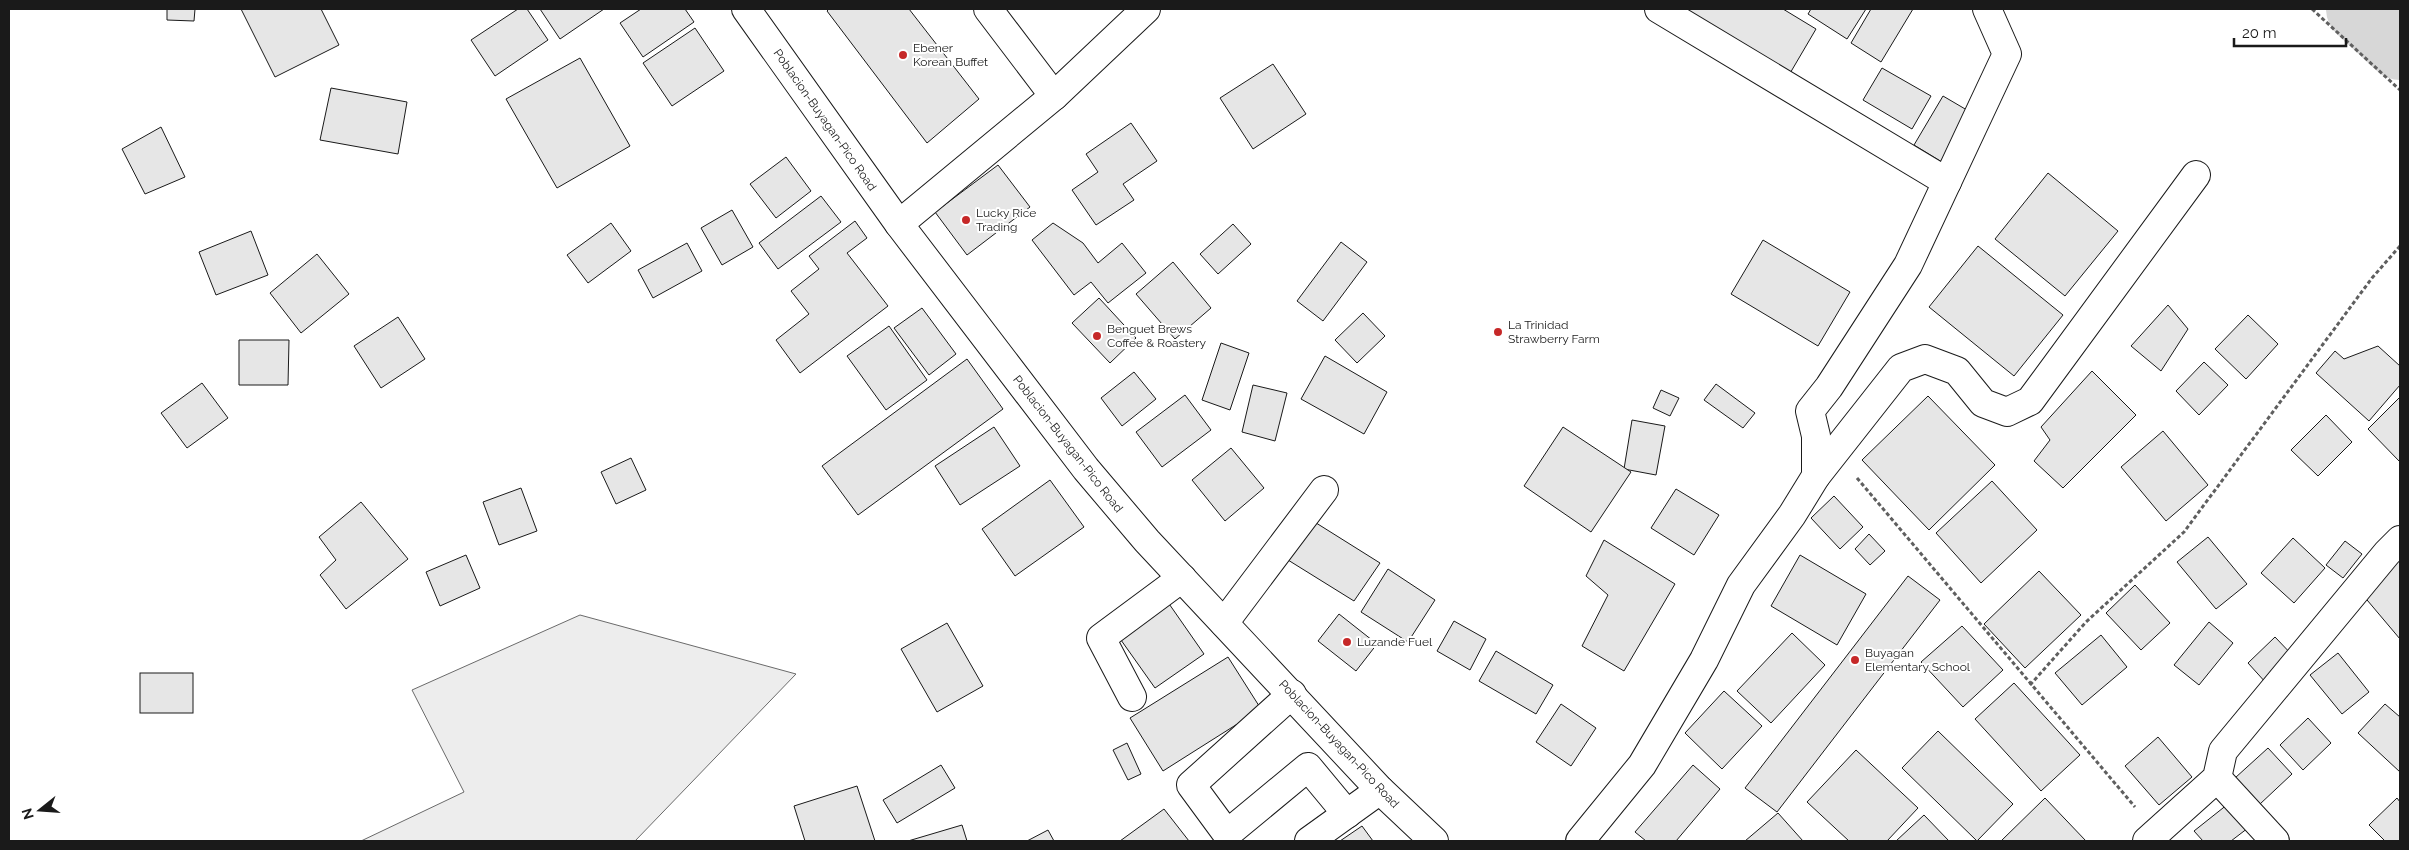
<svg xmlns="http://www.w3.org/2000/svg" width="2409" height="850" viewBox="0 0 2409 850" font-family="Raleway,sans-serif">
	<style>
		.built { fill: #ededed; stroke: #6a6a6a }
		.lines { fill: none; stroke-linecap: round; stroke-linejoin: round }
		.river { stroke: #d7d7d7; stroke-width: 68 }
		.building { fill: #e6e6e6; stroke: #1a1a1a }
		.minor-casing { stroke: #1a1a1a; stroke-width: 30 }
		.major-casing { stroke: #1a1a1a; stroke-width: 30 }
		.path { stroke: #5f5f5f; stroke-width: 3; stroke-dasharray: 4 2.5; stroke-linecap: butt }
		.minor { stroke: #fff; stroke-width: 28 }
		.major { stroke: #fff; stroke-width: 28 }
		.poi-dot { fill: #c62828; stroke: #fff; stroke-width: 2 }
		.labels { text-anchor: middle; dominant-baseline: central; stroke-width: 4; stroke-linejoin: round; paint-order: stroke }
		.poi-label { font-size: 12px; fill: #1a1a1a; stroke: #fff; text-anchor: start }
		.street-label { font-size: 12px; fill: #1a1a1a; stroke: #fff }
	</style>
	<rect width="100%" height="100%" fill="#fff"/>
	<!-- built -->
	<polygon class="built" points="580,615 796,674 635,841 361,841 464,792 412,690"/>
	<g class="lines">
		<!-- river -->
		<polyline class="river" points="2360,9 2400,46"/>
	</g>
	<!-- building -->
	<g class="building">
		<polygon points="167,9 195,9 194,21 167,20"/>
		<polygon points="241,9 321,9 339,45 275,77"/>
		<polygon points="518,9 527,9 548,40 495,76 471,40"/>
		<polygon points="540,9 604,9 560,39"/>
		<polygon points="641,9 685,9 694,22 643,57 620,23"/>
		<polygon points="829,9 909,9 979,99 927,143 827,11"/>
		<polygon points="1680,9 1783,9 1816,29 1789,75"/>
		<polygon points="1811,9 1866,9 1847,39 1808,14"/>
		<polygon points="1871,9 1913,9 1881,62 1851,43"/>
		<polygon points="695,28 724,71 672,106 643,63"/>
		<polygon points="580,58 630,146 557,188 506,99"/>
		<polygon points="1273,64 1306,114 1253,149 1220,98"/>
		<polygon points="1882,68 1931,96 1912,129 1863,100"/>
		<polygon points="331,88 407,102 398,154 320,140"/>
		<polygon points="1943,96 1972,113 1942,162 1914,145"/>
		<polygon points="1131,123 1157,161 1123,184 1134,200 1096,225 1072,190 1098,172 1086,154"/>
		<polygon points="161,127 185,177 145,194 122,149"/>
		<polygon points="786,157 811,191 776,218 750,184"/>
		<polygon points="998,165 1030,207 967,255 935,212"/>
		<polygon points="2048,173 2118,231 2065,296 1995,239"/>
		<polygon points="821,196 841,222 778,269 759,243"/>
		<polygon points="732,210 753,247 722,265 701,228"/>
		<polygon points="855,221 867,238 847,253 888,306 800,373 776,340 809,314 791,291 819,269 809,256"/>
		<polygon points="611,223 631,251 588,283 567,255"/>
		<polygon points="1053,223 1083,243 1098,263 1122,243 1146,273 1108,303 1091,282 1074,295 1032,240"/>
		<polygon points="1233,224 1251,244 1218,274 1200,254"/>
		<polygon points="251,231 268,275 216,295 199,252"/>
		<polygon points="1763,240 1850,292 1818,346 1731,294"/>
		<polygon points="1341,242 1367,262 1323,321 1297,301"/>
		<polygon points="687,243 702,271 653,298 638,270"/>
		<polygon points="1978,246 2063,315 2014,376 1929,307"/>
		<polygon points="317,254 349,294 301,333 270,293"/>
		<polygon points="1173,262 1211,308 1175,339 1136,294"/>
		<polygon points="1099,298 1136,338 1110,363 1072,323"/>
		<polygon points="2168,305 2188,329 2161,371 2131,346"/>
		<polygon points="922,308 956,354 929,375 894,328"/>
		<polygon points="1363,313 1385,336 1357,363 1335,340"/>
		<polygon points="2248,315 2278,344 2246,379 2215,349"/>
		<polygon points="398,317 425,359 381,388 354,346"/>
		<polygon points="889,326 927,380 886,410 847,356"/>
		<polygon points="239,340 289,340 288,385 239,385"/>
		<polygon points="1221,343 1249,353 1230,410 1202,400"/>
		<polygon points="2378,346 2400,366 2400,385 2369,421 2316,373 2335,351 2344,359"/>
		<polygon points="1325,356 1387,392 1364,434 1301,399"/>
		<polygon points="967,359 1003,409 858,515 822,466"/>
		<polygon points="2204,362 2228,385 2199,415 2176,391"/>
		<polygon points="2092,371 2136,415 2063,488 2034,461 2050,440 2041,427"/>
		<polygon points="1134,372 1156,399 1122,426 1101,398"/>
		<polygon points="202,383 228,418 187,448 161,413"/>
		<polygon points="1716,384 1755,413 1743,428 1704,400"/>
		<polygon points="1253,385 1287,393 1275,441 1242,432"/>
		<polygon points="1661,390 1679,398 1670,416 1653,408"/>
		<polygon points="1185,395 1211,430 1162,467 1136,432"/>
		<polygon points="1928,396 1995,465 1929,530 1862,460"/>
		<polygon points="2400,397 2400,462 2368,429"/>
		<polygon points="2326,415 2352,442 2318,476 2291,450"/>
		<polygon points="1632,420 1665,426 1656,475 1624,469"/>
		<polygon points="994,427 1020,466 960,505 935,466"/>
		<polygon points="1563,427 1631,472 1591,532 1524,486"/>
		<polygon points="2163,431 2208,485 2166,521 2121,467"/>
		<polygon points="1231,448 1264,488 1225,521 1192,480"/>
		<polygon points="631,458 646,490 616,504 601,472"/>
		<polygon points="1050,480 1084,527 1015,576 982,529"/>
		<polygon points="1992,481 2037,530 1981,583 1936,533"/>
		<polygon points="521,488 537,531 499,545 483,502"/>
		<polygon points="1676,489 1719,515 1694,555 1651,528"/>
		<polygon points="1834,496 1863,527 1840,549 1811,518"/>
		<polygon points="361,502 408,559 346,609 320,575 336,560 319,537"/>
		<polygon points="1313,521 1380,563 1354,601 1288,560"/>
		<polygon points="1869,534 1885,551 1870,565 1855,549"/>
		<polygon points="2208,537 2247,584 2216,609 2177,562"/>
		<polygon points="2293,538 2325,568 2294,603 2261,573"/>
		<polygon points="1604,540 1675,584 1624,671 1582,646 1608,595 1586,576"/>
		<polygon points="2345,541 2362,554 2343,578 2326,565"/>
		<polygon points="466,555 480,588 440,606 426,572"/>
		<polygon points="1800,555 1866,594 1837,645 1771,606"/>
		<polygon points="2400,560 2400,639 2362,594"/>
		<polygon points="1388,569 1435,600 1408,642 1361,612"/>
		<polygon points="2039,571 2081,615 2025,668 1984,624"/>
		<polygon points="1908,576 1940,600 1777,812 1745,788"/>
		<polygon points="2135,585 2170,623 2141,650 2106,613"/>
		<polygon points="1165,598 1204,654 1155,688 1116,633"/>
		<polygon points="1339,614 1377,644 1356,671 1318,641"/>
		<polygon points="1454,621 1486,639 1470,670 1437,651"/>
		<polygon points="2209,622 2233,643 2199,685 2174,665"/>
		<polygon points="947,623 983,686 937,712 901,649"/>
		<polygon points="1962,626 2003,670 1963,707 1921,662"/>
		<polygon points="1792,633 1825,665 1771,723 1737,691"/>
		<polygon points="2101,635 2127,667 2082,705 2055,673"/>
		<polygon points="2275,637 2295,658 2267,684 2248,663"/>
		<polygon points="1496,651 1553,685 1536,714 1479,681"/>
		<polygon points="2338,653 2369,692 2342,714 2310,675"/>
		<polygon points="1228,657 1261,709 1163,771 1130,718"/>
		<rect x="140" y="673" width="53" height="40"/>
		<polygon points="2014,683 2080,755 2041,791 1975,719"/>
		<polygon points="1724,691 1762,726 1722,769 1685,733"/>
		<polygon points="1561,704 1596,728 1571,766 1536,742"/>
		<polygon points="2385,704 2400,717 2400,772 2358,733"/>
		<polygon points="2308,718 2331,743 2303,770 2280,745"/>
		<polygon points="1938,731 2013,804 1977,841 1902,768"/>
		<polygon points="2158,737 2192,777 2159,805 2125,766"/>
		<polygon points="1127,743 1141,774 1128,780 1113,750"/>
		<polygon points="2268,748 2292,774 2260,804 2235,778"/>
		<polygon points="1856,750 1918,808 1887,841 1849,841 1807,802"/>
		<polygon points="941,765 955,788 897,823 883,800"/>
		<polygon points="1693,765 1720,789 1676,841 1646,841 1635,832"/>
		<polygon points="857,786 875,841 805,841 794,806"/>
		<polygon points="2045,798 2086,841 2001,841"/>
		<polygon points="2397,798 2400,802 2400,841 2385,841 2369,825"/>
		<polygon points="2228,804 2248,828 2231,841 2203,841 2194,831"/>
		<polygon points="1164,809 1189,841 1120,841"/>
		<polygon points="1778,813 1803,841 1745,841"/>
		<polygon points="1924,815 1949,841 1896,841"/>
		<polygon points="962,825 967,841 908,841"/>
		<polygon points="1362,826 1373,841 1340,841"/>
		<polygon points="1048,830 1054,841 1027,841"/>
	</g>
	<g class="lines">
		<!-- minor casing -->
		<g class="minor-casing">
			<g id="minor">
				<polyline points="988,9 1054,96"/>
				<polyline points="1659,9 1947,182"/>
				<polyline points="899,224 1054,96 1146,9"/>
				<polyline points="1816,476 1901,368 1925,359 1957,371 1983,403 2007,412 2030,401 2196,175"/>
				<polyline points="1224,623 1324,490"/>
				<polyline points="1292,694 1191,785 1227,834 1308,767 1347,814"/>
				<polyline points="1132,697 1101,638 1182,578"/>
				<polyline points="2217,778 2275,841"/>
				<polyline points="1309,841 1380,790"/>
				<polyline points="1580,841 1642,765 1704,660 1741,585 1792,515 1816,476 1816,436 1810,411 1829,387 1908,265 2007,54 1987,9"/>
				<polyline points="2147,841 2217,778 2223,751 2387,553 2400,540"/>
			</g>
		</g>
		<!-- major casing -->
		<g class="major-casing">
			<polyline id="major" points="746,9 899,224 1086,469 1147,541 1380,790 1434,841"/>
		</g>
		<!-- path -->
		<g class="path">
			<polyline points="2312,9 2400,90"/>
			<polyline points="1857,478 2135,807"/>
			<polyline points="2030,685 2086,622 2184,532 2372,278 2400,246"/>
		</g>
		<!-- minor -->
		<use href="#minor" class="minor"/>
		<!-- major -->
		<use href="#major" class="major"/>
	</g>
	<!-- markers -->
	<g class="poi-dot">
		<circle cx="903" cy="55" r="5"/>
		<circle cx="966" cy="220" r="5"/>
		<circle cx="1498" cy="332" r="5"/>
		<circle cx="1097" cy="336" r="5"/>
		<circle cx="1347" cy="642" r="5"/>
		<circle cx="1855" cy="660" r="5"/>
	</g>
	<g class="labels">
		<!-- poi labels -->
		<g class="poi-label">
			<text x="913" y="48">Ebener<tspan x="913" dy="14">Korean Buffet</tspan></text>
			<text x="976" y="213">Lucky Rice<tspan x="976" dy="14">Trading</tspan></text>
			<text x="1508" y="325">La Trinidad<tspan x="1508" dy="14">Strawberry Farm</tspan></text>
			<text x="1107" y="329">Benguet Brews<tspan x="1107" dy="14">Coffee &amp; Roastery</tspan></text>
			<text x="1357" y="642">Luzande Fuel</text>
			<text x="1865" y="653">Buyagan<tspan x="1865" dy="14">Elementary School</tspan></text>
		</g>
		<!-- street labels -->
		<g class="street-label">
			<text transform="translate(825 120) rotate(55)">Poblacion-Buyagan-Pico Road</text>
			<text transform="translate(1068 444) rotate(52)">Poblacion-Buyagan-Pico Road</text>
			<text transform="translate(1339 744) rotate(47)">Poblacion-Buyagan-Pico Road</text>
		</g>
	</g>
	<!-- border -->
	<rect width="2409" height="850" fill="none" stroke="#1a1a1a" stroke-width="20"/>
	<!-- north arrow -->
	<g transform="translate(40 810) rotate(253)" stroke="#ffffff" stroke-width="4" paint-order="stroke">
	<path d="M0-4L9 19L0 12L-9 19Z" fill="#1a1a1a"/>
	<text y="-8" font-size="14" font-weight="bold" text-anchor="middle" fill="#1a1a1a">N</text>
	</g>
	<!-- scale -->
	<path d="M2234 38v8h112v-8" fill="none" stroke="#1a1a1a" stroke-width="2.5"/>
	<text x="2242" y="38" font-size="15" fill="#1a1a1a" stroke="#ffffff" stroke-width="4" paint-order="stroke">20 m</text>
</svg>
